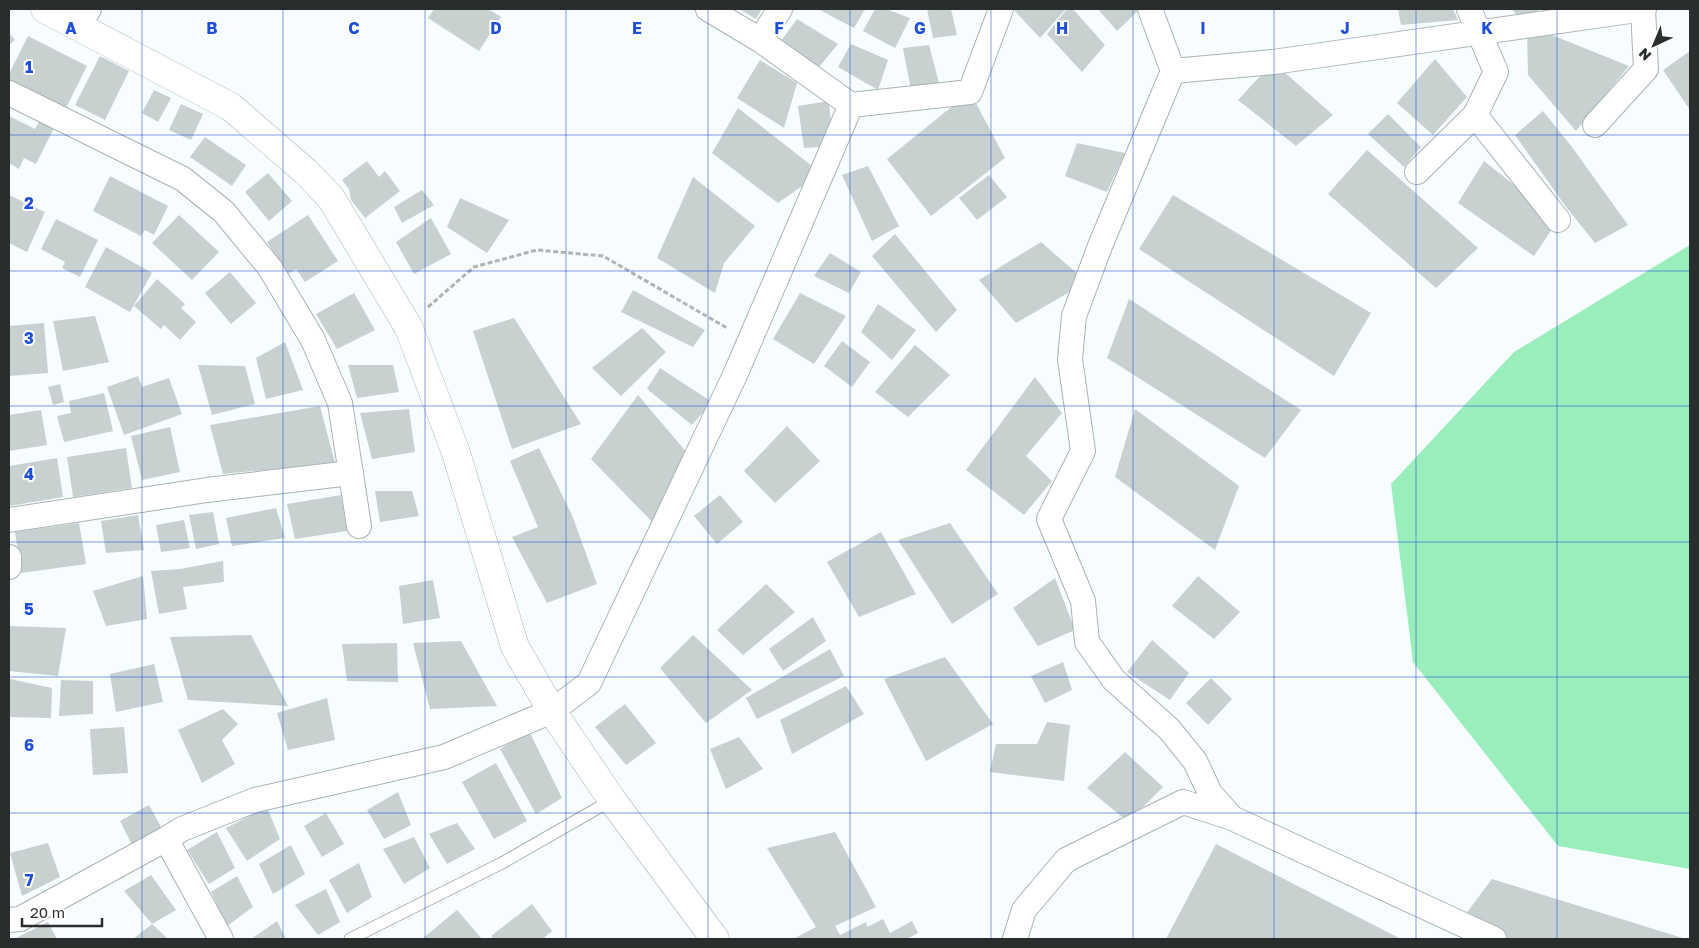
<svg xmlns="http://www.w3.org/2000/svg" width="1699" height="948" viewBox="0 0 1699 948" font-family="'Golos Text',sans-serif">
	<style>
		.green { fill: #99eebc }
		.building { fill: #c6d1d0 }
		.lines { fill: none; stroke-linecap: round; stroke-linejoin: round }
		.service-casing { stroke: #a9b2b6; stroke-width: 13 }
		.minor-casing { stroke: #a9b2b6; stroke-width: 26 }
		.tertiary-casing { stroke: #a9b2b6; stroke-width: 29 }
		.path { stroke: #afb4b6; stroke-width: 3; stroke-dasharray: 5 2.5; stroke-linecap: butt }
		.service { stroke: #fff; stroke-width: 11 }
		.minor { stroke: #fff; stroke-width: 24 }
		.tertiary { stroke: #fff; stroke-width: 28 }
		.grid { fill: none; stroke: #1d4ed8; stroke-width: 1; stroke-opacity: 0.55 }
		.grid-label { font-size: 16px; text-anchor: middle; font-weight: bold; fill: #1d4ed8; stroke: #fff; stroke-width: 4; stroke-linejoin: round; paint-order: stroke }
	</style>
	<rect width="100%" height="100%" fill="#f7fdff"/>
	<!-- green -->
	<polygon class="green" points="1690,245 1690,869 1558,846 1413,662 1391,484 1514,352"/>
	<!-- building -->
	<g class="building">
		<polygon points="434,9 488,9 501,17 479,51 428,18"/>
		<polygon points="739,9 762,9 756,19"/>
		<polygon points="818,9 865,9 854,28"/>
		<polygon points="875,9 886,9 910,18 895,48 863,31"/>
		<polygon points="927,9 951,9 957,35 933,38"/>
		<polygon points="1013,9 1066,9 1040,38"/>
		<polygon points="1067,9 1073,9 1105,45 1082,72 1047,34"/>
		<polygon points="1098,9 1140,9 1117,31"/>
		<polygon points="1398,9 1453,9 1458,20 1401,25"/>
		<polygon points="1511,9 1539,9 1527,25"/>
		<polygon points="797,19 838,44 819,67 781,41"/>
		<polygon points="1527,25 1629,66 1576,131 1528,75"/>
		<polygon points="9,33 15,40 9,45"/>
		<polygon points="28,36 87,66 66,108 9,79 9,74"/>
		<polygon points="851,44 888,60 878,90 838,67"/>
		<polygon points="929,45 939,83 911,90 903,48"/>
		<polygon points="1690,51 1690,110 1663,70"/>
		<polygon points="100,56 129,71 105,120 75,105"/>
		<polygon points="1435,59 1467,97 1433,135 1397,103"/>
		<polygon points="760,60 797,83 784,128 737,98"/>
		<polygon points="1273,62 1333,115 1296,146 1238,100"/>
		<polygon points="154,90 171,98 158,122 142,113"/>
		<polygon points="970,92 1005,158 931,216 887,159"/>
		<polygon points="829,101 833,146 804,148 798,106"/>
		<polygon points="181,104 203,114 191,140 169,130"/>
		<polygon points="738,108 821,173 778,203 712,153"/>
		<polygon points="1543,111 1572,147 1628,225 1595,243 1566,207 1515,135"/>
		<polygon points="1388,114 1421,147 1404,167 1368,134"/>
		<polygon points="9,116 35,129 40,120 54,128 36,164 24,158 19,169 9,163"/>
		<polygon points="205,137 246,165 232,186 190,157"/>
		<polygon points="1077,143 1125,153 1107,192 1065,176"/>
		<polygon points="1367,150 1478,248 1436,288 1328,194"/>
		<polygon points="367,161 379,177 385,171 400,191 365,218 351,200 349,189 342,180"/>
		<polygon points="1484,161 1558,220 1534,256 1458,203"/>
		<polygon points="868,166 899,226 872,241 842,175"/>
		<polygon points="268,173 292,201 269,221 245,192"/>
		<polygon points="989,175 1007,197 977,220 959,198"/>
		<polygon points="110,176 168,206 154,235 145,230 141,236 93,211"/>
		<polygon points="693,177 755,226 724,263 715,293 657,258"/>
		<polygon points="422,190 434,205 402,223 394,207"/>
		<polygon points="9,195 45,212 27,252 9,243"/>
		<polygon points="1173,195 1371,313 1334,376 1139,249"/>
		<polygon points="460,198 509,220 487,253 447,227"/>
		<polygon points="179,215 219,252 192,280 152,243"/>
		<polygon points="308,215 338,261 305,282 296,269 288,274 267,242"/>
		<polygon points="431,218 451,254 414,274 396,242"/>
		<polygon points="56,219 98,240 80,277 62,268 65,262 41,249"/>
		<polygon points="895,234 957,310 936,332 872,256"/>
		<polygon points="1041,242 1087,282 1016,323 979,280"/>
		<polygon points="106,247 152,273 130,312 85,287"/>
		<polygon points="830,253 861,272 849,293 814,276"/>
		<polygon points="230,272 256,303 231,324 205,293"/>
		<polygon points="157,279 185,304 181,308 196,322 180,340 164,325 161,329 134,306"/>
		<polygon points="633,290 705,330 693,347 621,312"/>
		<polygon points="354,293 375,330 337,349 316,314"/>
		<polygon points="800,293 846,316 814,364 773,339"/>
		<polygon points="1129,299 1301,410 1265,458 1107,358"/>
		<polygon points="878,304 916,330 892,360 861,332"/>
		<polygon points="95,316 109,362 63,371 53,321"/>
		<polygon points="514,318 581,424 512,449 473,331"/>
		<polygon points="44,323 48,373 9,376 9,326"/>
		<polygon points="642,328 666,352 621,396 592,368"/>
		<polygon points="842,341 870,362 852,387 824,366"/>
		<polygon points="285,342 303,390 266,399 256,358"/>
		<polygon points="915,345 950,375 908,417 875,392"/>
		<polygon points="198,365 245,366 255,404 212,415"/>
		<polygon points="348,365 393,365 399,392 357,398"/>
		<polygon points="660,368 712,402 692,425 647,389"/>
		<polygon points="138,376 142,387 169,378 182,414 124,435 107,387"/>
		<polygon points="1035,377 1062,413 1026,456 1052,481 1024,515 966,470"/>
		<polygon points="60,384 64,402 53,405 48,387"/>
		<polygon points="104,393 113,431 64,442 57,416 71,413 69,401"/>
		<polygon points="638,395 694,461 661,531 591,459"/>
		<polygon points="320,406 335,463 223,474 210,425"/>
		<polygon points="409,409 415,452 372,459 360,413"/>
		<polygon points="1135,409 1239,486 1215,550 1115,477"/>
		<polygon points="41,410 47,445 9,451 9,415"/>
		<polygon points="787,426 820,461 775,503 744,471"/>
		<polygon points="170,427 180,472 142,480 131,436"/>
		<polygon points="126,448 132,488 73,497 67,457"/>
		<polygon points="539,448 572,515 597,584 547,603 512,537 538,527 510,461"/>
		<polygon points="57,458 63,497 9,506 9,466"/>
		<polygon points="375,491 412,491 419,516 380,522"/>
		<polygon points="341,495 347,531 295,539 287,504"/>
		<polygon points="720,495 743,522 717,544 694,516"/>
		<polygon points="276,508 285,538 232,546 226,518"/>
		<polygon points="213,512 219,544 196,549 189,515"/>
		<polygon points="138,515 144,550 106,553 101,521"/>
		<polygon points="184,520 190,548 161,552 156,525"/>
		<polygon points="79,523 86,564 21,573 15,532"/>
		<polygon points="950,523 998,594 952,624 898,540"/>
		<polygon points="881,532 916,594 859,617 827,562"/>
		<polygon points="223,561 224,582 183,587 187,609 159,614 151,571 180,569"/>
		<polygon points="143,576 147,619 106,626 93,591"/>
		<polygon points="1198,576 1240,612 1214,639 1172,606"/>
		<polygon points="1055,578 1075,630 1038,646 1013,608"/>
		<polygon points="433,580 440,618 403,624 399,586"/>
		<polygon points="766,584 795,612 743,655 717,630"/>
		<polygon points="813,617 826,641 783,671 769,649"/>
		<polygon points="9,626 66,628 58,676 9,671"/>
		<polygon points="251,635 288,706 188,700 170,637"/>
		<polygon points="693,635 752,690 706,723 660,668"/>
		<polygon points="1152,640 1189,673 1170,700 1127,672"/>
		<polygon points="461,641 497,706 430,709 413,643"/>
		<polygon points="397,643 398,682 347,681 342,644"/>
		<polygon points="830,649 844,676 757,719 746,698"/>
		<polygon points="945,657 993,724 926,761 884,679"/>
		<polygon points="1063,662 1072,690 1045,703 1031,676"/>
		<polygon points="154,664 163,702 116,712 110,674"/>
		<polygon points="1211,678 1232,699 1208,725 1186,703"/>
		<polygon points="10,679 52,688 51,718 9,717"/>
		<polygon points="61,680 93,681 93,714 59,716"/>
		<polygon points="846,686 864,714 792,754 780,720"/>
		<polygon points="327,698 335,740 288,750 277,713"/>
		<polygon points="625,704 656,743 626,765 595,727"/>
		<polygon points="223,709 238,724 222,740 235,764 202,783 178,730"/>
		<polygon points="1047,722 1070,725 1064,781 990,772 996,744 1037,744"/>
		<polygon points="124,727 128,773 93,775 90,729"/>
		<polygon points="529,731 562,798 536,814 500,749"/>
		<polygon points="739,737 763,769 726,789 710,749"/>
		<polygon points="1125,752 1163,787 1128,822 1087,788"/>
		<polygon points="496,763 527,821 494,839 462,782"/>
		<polygon points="398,792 411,825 384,839 367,810"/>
		<polygon points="149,805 161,827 132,845 120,821"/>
		<polygon points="267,807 280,839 247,861 226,828"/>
		<polygon points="326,813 344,844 322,857 304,826"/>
		<polygon points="457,823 475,849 447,864 429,834"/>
		<polygon points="217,832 235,868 209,884 187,850"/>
		<polygon points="835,832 876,907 835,926 840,935 866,922 867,927 883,919 890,933 912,921 918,933 907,939 793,939 816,927 767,848"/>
		<polygon points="414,837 430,868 404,884 383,849"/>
		<polygon points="48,843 60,877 22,896 10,853"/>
		<polygon points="1216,844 1401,939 1166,939"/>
		<polygon points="291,845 305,874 273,894 259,864"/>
		<polygon points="359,863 372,897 347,913 329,880"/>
		<polygon points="151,875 176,910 152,924 168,939 133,939 152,924 124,891"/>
		<polygon points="237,876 253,907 227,926 211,892"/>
		<polygon points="1492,879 1686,939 1504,939 1459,923"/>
		<polygon points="326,889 340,922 318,935 295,905"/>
		<polygon points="532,904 552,931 543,939 494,939 491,936"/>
		<polygon points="457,910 482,939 422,939"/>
		<polygon points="277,921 286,939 251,939"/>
		<polygon points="48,922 57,939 14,939"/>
	</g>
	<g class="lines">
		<!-- service casing -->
		<g class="service-casing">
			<polyline id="service" points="350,939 502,863 612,800"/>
		</g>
		<!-- minor casing -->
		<g class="minor-casing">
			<g id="minor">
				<polyline points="708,9 760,40 851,105 970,92 1001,9"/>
				<polyline points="1150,9 1173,71 1100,246 1074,316 1070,359 1083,451 1049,519 1083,601 1087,642 1114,680 1169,729 1195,761 1210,793 1232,818"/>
				<polyline points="79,26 89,9"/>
				<polyline points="760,40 780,9"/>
				<polyline points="1173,71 1273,62 1644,9"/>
				<polyline points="9,93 183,179 224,212 270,268 313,340 340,403 359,526"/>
				<polyline points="1475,115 1558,220"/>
				<polyline points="1595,125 1646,69 1643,9"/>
				<polyline points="1417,172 1475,115 1496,72 1469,9"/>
				<polyline points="9,520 207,490 351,473"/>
				<polyline points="9,557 9,567"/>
				<polyline points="9,920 20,919 166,839"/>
				<polyline points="221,939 166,839 182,829 255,800 444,757 552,711 589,683 735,375 851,105"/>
				<polyline points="1015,939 1024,910 1066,860 1183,802 1232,818 1494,939"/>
			</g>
		</g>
		<!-- tertiary casing -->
		<g class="tertiary-casing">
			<polyline id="tertiary" points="45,9 231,107 306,172 331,198 409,328 456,453 515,647 552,711 612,800 715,939"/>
		</g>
		<!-- path -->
		<polyline class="path" points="428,307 474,267 537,250 603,256 727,328"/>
		<!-- service -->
		<use href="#service" class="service"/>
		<!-- minor -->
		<use href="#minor" class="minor"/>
		<!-- tertiary -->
		<use href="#tertiary" class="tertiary"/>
	</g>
	<!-- grid -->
	<path class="grid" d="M142 9V939M283 9V939M425 9V939M566 9V939M708 9V939M850 9V939M991 9V939M1133 9V939M1274 9V939M1416 9V939M1557 9V939M9 135H1690M9 271H1690M9 406H1690M9 542H1690M9 677H1690M9 813H1690"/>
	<g class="grid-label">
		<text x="71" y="34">A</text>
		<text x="212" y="34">B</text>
		<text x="354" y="34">C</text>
		<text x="496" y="34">D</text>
		<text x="637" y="34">E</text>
		<text x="779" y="34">F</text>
		<text x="920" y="34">G</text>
		<text x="1062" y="34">H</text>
		<text x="1203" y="34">I</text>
		<text x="1345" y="34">J</text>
		<text x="1487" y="34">K</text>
		<text x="29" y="73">1</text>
		<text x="29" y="209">2</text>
		<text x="29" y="344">3</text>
		<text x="29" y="480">4</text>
		<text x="29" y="615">5</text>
		<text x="29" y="751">6</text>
		<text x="29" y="886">7</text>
	</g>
	<!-- border -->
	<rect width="1699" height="948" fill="none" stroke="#292d2e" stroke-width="20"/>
	<!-- north arrow -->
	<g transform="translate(1654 45) rotate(224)" stroke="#ffffff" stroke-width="4" paint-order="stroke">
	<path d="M0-4L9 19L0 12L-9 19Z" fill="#292d2e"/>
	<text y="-8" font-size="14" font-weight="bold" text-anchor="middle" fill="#292d2e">N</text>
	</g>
	<!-- scale -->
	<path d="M22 918v8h80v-8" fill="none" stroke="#292d2e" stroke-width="2.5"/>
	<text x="30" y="918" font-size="15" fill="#292d2e" stroke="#ffffff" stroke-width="4" paint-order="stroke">20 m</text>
</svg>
